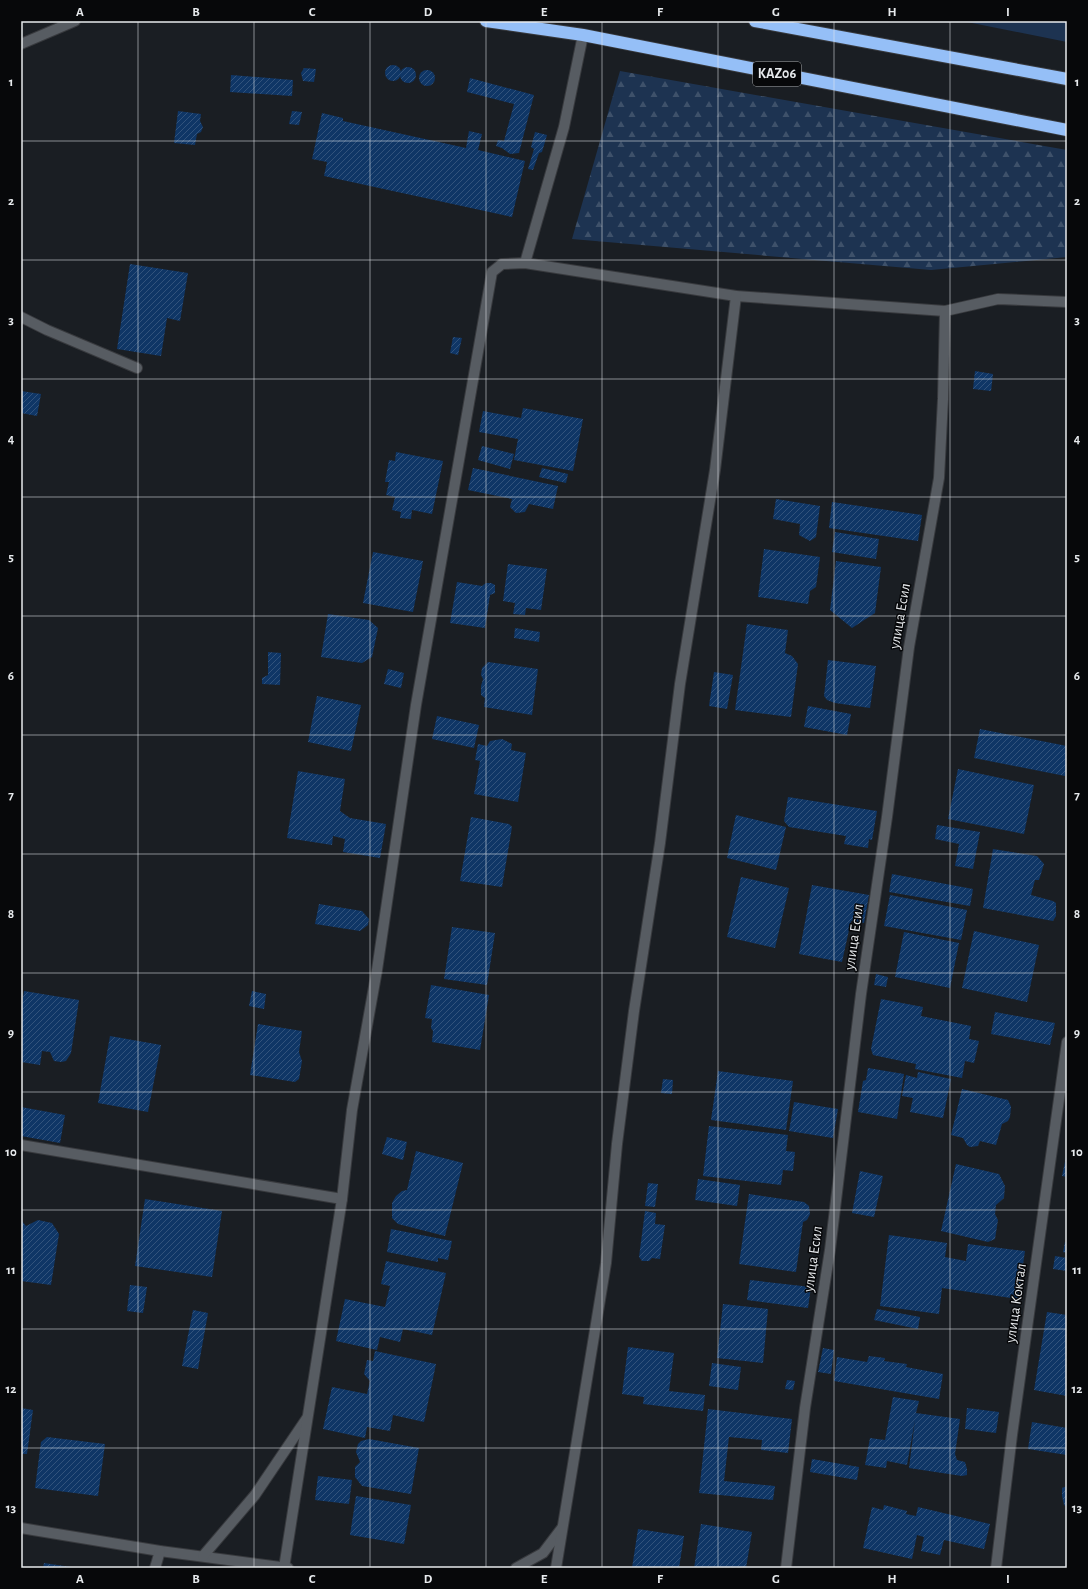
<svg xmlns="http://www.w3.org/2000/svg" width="1088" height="1589" viewBox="0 0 1088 1589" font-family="'Alegreya Sans',sans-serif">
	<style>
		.green { fill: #1d3351 }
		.forest { fill: url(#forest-firs) }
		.building { fill: url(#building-hatch) }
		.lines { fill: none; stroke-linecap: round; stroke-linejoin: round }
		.minor-casing { stroke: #383a3e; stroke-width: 12 }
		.highway-casing { stroke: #383a3e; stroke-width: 14 }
		.minor { stroke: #575c62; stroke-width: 10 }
		.highway { stroke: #95bff7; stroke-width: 12 }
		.grid { fill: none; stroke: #e7eaed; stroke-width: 1; stroke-opacity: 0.55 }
		.labels { text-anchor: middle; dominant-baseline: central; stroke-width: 3; stroke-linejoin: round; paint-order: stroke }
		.shield { fill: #07080a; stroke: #a4a6a9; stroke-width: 1 }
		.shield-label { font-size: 14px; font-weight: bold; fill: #e7eaed }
		.street-label { font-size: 15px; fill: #e7eaed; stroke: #07080a }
		.neatline { fill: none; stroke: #e7eaed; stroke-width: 1.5 }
		.grid-label { font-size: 13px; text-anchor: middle; font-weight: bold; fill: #e7eaed }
	</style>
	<defs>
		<pattern id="forest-firs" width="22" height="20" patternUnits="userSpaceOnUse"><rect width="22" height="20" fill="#1d3351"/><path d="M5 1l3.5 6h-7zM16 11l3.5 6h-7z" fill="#3e516a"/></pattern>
		<pattern id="building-hatch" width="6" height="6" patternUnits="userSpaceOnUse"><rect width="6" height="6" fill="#0f3666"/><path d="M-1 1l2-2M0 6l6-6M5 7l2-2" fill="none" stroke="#32537c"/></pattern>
	</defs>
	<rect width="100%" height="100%" fill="#1a1e23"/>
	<!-- green -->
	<polygon class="green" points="962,21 1067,21 1067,42"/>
	<!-- forest -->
	<polygon class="forest" points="620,71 1067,150 1067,257 931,270 572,239"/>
	<!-- building -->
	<g class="building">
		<circle cx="393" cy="73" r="8"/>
		<circle cx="408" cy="75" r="8"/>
		<polygon points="304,68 316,69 314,82 303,81 301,73"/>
		<circle cx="427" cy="78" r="8"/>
		<polygon points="231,75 293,80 292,96 230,92"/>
		<polygon points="470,78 534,95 519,153 510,154 502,148 496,146 498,140 504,141 514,104 467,92"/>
		<polygon points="178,111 201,114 200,121 203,127 201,132 197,134 195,145 174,143"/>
		<polygon points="292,111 302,112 299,125 289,124"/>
		<polygon points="322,113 343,118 343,121 466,148 469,131 482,134 478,150 525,161 512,217 324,176 327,162 312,159"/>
		<polygon points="535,132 547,135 542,152 539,153 533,170 528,169 534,149 531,147"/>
		<polygon points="130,264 188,273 180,321 167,318 161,356 117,349"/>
		<polygon points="453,337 462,338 458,355 450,353"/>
		<polygon points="975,371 993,374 991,391 973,389"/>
		<polygon points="21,391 41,394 37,416 21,413"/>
		<polygon points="523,408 583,419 573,471 514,460 518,439 479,432 483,411 521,418"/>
		<polygon points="482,446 514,454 510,469 478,460"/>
		<polygon points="396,452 443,461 432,514 412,510 411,519 400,518 401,512 392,510 395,497 386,495 389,482 385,482 389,460 395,461"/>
		<polygon points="473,468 558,486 553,509 529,504 525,512 516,513 510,507 512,499 468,490"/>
		<polygon points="542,468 568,474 566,483 539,477"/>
		<polygon points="776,499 820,506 816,537 810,541 799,535 800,524 773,519"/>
		<polygon points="832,502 922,515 918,541 829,528"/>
		<polygon points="835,532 879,539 876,559 832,552"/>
		<polygon points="764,549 820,557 816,587 810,591 808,604 758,597"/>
		<polygon points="373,552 423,561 413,612 363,603"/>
		<polygon points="836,561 881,567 875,613 852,628 830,610"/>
		<polygon points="508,564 547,569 541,610 526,608 525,615 513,614 515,603 503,601"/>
		<polygon points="457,582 482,586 486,583 491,583 495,585 495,593 490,595 485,628 450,623"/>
		<polygon points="328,614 369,620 378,628 372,657 362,663 321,657"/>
		<polygon points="747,624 788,630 785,653 792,656 798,664 791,717 735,710"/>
		<polygon points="515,628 540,632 539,642 514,638"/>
		<polygon points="268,652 281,653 280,685 262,684 262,678 268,675"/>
		<polygon points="828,660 876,666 870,708 835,703 827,700 824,696"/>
		<polygon points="488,662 538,669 532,715 484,707 485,698 481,695 481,686 483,679 481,675 482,668"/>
		<polygon points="388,669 404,673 401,688 384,684"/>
		<polygon points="714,672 733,675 727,709 709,706"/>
		<polygon points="317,696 361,705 351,751 308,742"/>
		<polygon points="808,706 851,714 847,735 804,727"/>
		<polygon points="437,716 479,725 474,748 432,739"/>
		<polygon points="980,729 1067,746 1067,764 1065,776 974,758"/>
		<polygon points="502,739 512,744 511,750 526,753 518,802 474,794 480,761 475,760 478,744 487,746 490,741"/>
		<polygon points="958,769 1034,785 1024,834 948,819"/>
		<polygon points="298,771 345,779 340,811 350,818 386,824 380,858 343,852 345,839 333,836 332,845 287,838"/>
		<polygon points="788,797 877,811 872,840 869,839 868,848 844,844 846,836 789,827 784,821"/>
		<polygon points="736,815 786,827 776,870 727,858"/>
		<polygon points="471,817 509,824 512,827 502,887 460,881"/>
		<polygon points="937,825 980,832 973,869 955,866 959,844 935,839"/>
		<polygon points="993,849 1037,856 1044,864 1039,880 1035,880 1031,895 1053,901 1056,903 1056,916 1053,921 983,908"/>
		<polygon points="892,874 973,889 970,906 889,892"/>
		<polygon points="741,877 789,888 775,948 727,937"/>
		<polygon points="812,885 869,895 864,923 851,921 842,962 799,954"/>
		<polygon points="890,895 967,910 961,940 884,926"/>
		<polygon points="319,904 362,911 369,919 368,925 360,931 315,924"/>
		<polygon points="452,927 495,933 487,985 444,979"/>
		<polygon points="974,931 1039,945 1027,1002 962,988"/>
		<polygon points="904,932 959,943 950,988 895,977"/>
		<polygon points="876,974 888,977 886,987 874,985"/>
		<polygon points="431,985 489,995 480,1050 432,1042 433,1031 431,1028 432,1019 425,1018"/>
		<polygon points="24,991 79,1000 71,1053 66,1061 61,1062 54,1061 50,1052 42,1051 40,1065 21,1062 21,1010"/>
		<polygon points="252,991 266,994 264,1009 249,1006"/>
		<polygon points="881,999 923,1007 921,1016 971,1026 969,1039 979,1041 974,1063 965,1061 962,1078 915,1069 916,1064 873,1055 871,1049"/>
		<polygon points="995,1012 1055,1023 1050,1045 991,1034"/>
		<polygon points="258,1024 302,1031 299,1052 302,1061 299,1079 295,1082 250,1075"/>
		<polygon points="110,1036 161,1045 148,1112 98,1103"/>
		<polygon points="868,1068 904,1074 897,1119 858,1112 863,1081 866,1080"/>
		<polygon points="718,1071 793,1081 786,1130 711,1120"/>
		<polygon points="918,1072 951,1079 943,1118 910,1112 913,1098 902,1096 906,1075 917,1078"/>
		<polygon points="663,1079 673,1080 672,1094 661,1093"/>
		<polygon points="962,1089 1008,1100 1011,1107 1010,1117 1008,1121 1002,1124 996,1145 980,1141 978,1146 970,1147 967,1145 963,1138 951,1135"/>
		<polygon points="794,1102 838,1109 833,1138 789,1131"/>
		<polygon points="21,1107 65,1115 60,1143 21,1136"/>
		<polygon points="709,1126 788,1135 786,1151 795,1152 793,1171 783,1170 781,1185 703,1176"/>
		<polygon points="387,1137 407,1142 403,1160 382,1154"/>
		<polygon points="416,1151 463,1163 445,1236 398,1224 392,1218 392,1203 396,1196 402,1191 407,1190"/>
		<polygon points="1066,1157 1067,1157 1067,1177 1062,1176"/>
		<polygon points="956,1164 999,1174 1005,1186 1004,1198 996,1205 995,1214 998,1220 995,1239 988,1242 941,1231"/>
		<polygon points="860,1171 883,1176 874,1217 852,1213"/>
		<polygon points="698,1179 740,1185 737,1206 695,1200"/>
		<polygon points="648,1183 658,1184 655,1207 645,1206"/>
		<polygon points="749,1194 804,1202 809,1206 810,1214 807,1220 803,1222 796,1272 739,1264"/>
		<polygon points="145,1199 222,1211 212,1277 135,1266"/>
		<polygon points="645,1211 656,1213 655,1224 665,1225 660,1259 652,1258 649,1261 642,1261 639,1257"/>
		<polygon points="21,1220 26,1226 38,1220 52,1223 59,1234 51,1285 21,1281"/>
		<polygon points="391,1229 452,1241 448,1260 438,1258 438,1262 387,1252"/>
		<polygon points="889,1235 947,1243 945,1257 966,1261 968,1244 1025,1251 1018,1299 942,1288 939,1314 880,1306"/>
		<polygon points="1065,1242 1067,1242 1067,1253 1063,1252"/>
		<polygon points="1055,1256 1067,1258 1067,1271 1053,1269"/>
		<polygon points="386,1261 446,1273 432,1335 403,1329 400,1342 380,1337 377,1350 336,1341 345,1299 385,1307 390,1286 381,1284"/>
		<polygon points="750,1280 811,1287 808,1308 747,1300"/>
		<polygon points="130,1285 147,1287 143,1313 127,1311"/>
		<polygon points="723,1304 768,1309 763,1363 717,1358"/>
		<polygon points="877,1309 920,1317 918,1329 874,1320"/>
		<polygon points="193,1310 208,1313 198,1369 182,1366"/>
		<polygon points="1047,1312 1067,1315 1067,1396 1034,1390"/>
		<polygon points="628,1347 674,1353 669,1391 705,1395 703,1411 643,1404 644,1397 622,1394"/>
		<polygon points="823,1348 834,1350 831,1374 818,1372"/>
		<polygon points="375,1351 436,1364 424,1422 393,1415 390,1431 367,1427 365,1438 323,1429 332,1387 367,1394 370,1381 364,1374 367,1360 373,1361"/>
		<polygon points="869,1356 885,1358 884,1361 907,1364 906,1367 943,1374 939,1399 834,1381 837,1357 867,1362"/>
		<polygon points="712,1363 741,1367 738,1390 709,1386"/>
		<polygon points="787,1380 795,1381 793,1390 785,1389"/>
		<polygon points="893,1397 919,1401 916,1413 960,1419 955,1454 957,1460 965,1462 967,1469 967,1475 962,1476 909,1468 915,1420 907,1465 887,1461 886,1468 865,1465 870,1438 885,1440"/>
		<polygon points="21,1408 33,1410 27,1454 21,1454"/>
		<polygon points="967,1408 999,1412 996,1433 965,1429"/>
		<polygon points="708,1409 792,1419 788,1453 761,1450 762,1440 729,1437 724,1481 775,1486 773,1500 699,1493"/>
		<polygon points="1032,1422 1067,1428 1067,1455 1028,1449"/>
		<polygon points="47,1437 105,1444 98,1496 35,1488 41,1442"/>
		<polygon points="369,1439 419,1448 411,1494 362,1486 355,1477 355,1467 360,1462 356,1452 358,1444 361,1441"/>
		<polygon points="812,1459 859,1467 857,1480 810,1472"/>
		<polygon points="318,1476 352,1480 349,1504 315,1500"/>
		<polygon points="1067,1486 1067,1507 1064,1505 1062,1496 1062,1488"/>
		<polygon points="356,1496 411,1505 404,1544 350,1535"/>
		<polygon points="884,1505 907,1511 906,1514 916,1516 918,1507 990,1524 984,1549 944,1540 940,1555 921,1551 924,1537 917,1535 912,1559 863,1548 872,1507 883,1510"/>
		<polygon points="701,1524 752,1532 746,1568 694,1568"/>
		<polygon points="638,1529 684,1536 679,1568 632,1568"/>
		<polygon points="44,1563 71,1567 71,1568 43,1568"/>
	</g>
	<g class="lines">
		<!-- minor casing -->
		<g class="minor-casing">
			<g id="minor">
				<polyline points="21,44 75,21"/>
				<polyline points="525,263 564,127 583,35"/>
				<polyline points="21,317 47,330 137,368"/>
				<polyline points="21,1145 342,1199"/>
				<polyline points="21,1528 160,1551 288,1568"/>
				<polyline points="203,1556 255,1495 307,1418"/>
				<polyline points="155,1568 160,1551"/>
				<polyline points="284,1568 342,1199 352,1110 377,970 416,705 492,272 502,264 525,263 736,296 945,311 998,299 1067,302"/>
				<polyline points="516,1568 543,1553 562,1528"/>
				<polyline points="556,1568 606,1263 617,1144 634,1011 660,843 680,684 715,470 736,296"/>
				<polyline points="786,1568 805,1408 830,1250 861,994 887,817 909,647 939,478 943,399 945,311"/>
				<polyline points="996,1568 1012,1435 1067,1042"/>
			</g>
		</g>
		<!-- highway casing -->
		<g class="highway-casing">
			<g id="highway">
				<polyline points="486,21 583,35 1067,130"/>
				<polyline points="755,21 1067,79"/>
			</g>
		</g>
		<!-- minor -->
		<use href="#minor" class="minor"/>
		<!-- highway -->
		<use href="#highway" class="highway"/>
	</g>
	<!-- grid -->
	<path class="grid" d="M138 21V1568M254 21V1568M370 21V1568M486 21V1568M602 21V1568M718 21V1568M834 21V1568M950 21V1568M21 141H1067M21 260H1067M21 379H1067M21 497H1067M21 616H1067M21 735H1067M21 854H1067M21 973H1067M21 1092H1067M21 1210H1067M21 1329H1067M21 1448H1067"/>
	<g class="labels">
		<!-- shield labels -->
		<rect class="shield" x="753" y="62" width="48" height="24" rx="3"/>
		<g class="shield-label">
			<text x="777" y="74">KАZ06</text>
		</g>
		<!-- street labels -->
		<g class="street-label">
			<text transform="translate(900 616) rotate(-80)">улица Есил</text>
			<text transform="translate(854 937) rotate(-82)">улица Есил</text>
			<text transform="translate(813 1259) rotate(-82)">улица Есил</text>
			<text transform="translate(1016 1303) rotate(-82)">улица Коктал</text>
		</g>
	</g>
	<!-- border -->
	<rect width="1088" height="1589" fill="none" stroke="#07080a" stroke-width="44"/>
	<rect x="22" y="22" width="1044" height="1545" class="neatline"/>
	<g class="grid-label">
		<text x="80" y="16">A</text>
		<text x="196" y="16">B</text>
		<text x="312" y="16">C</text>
		<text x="428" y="16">D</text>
		<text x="544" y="16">E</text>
		<text x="660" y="16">F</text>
		<text x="776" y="16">G</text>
		<text x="892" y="16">H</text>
		<text x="1008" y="16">I</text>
		<text x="11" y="86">1</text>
		<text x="1077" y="86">1</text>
		<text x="11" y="205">2</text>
		<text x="1077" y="205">2</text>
		<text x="11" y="324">3</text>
		<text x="1077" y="324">3</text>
		<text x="11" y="443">4</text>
		<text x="1077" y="443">4</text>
		<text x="11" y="561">5</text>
		<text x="1077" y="561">5</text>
		<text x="11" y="680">6</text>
		<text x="1077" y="680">6</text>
		<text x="11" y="799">7</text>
		<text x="1077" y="799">7</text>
		<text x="11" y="918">8</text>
		<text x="1077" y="918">8</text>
		<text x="11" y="1037">9</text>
		<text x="1077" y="1037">9</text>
		<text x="11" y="1156">10</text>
		<text x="1077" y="1156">10</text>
		<text x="11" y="1274">11</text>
		<text x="1077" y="1274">11</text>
		<text x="11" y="1393">12</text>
		<text x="1077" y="1393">12</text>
		<text x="11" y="1512">13</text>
		<text x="1077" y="1512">13</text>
		<text x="80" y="1583">A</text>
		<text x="196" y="1583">B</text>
		<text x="312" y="1583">C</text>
		<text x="428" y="1583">D</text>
		<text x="544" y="1583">E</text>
		<text x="660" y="1583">F</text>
		<text x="776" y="1583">G</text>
		<text x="892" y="1583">H</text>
		<text x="1008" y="1583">I</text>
	</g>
</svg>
